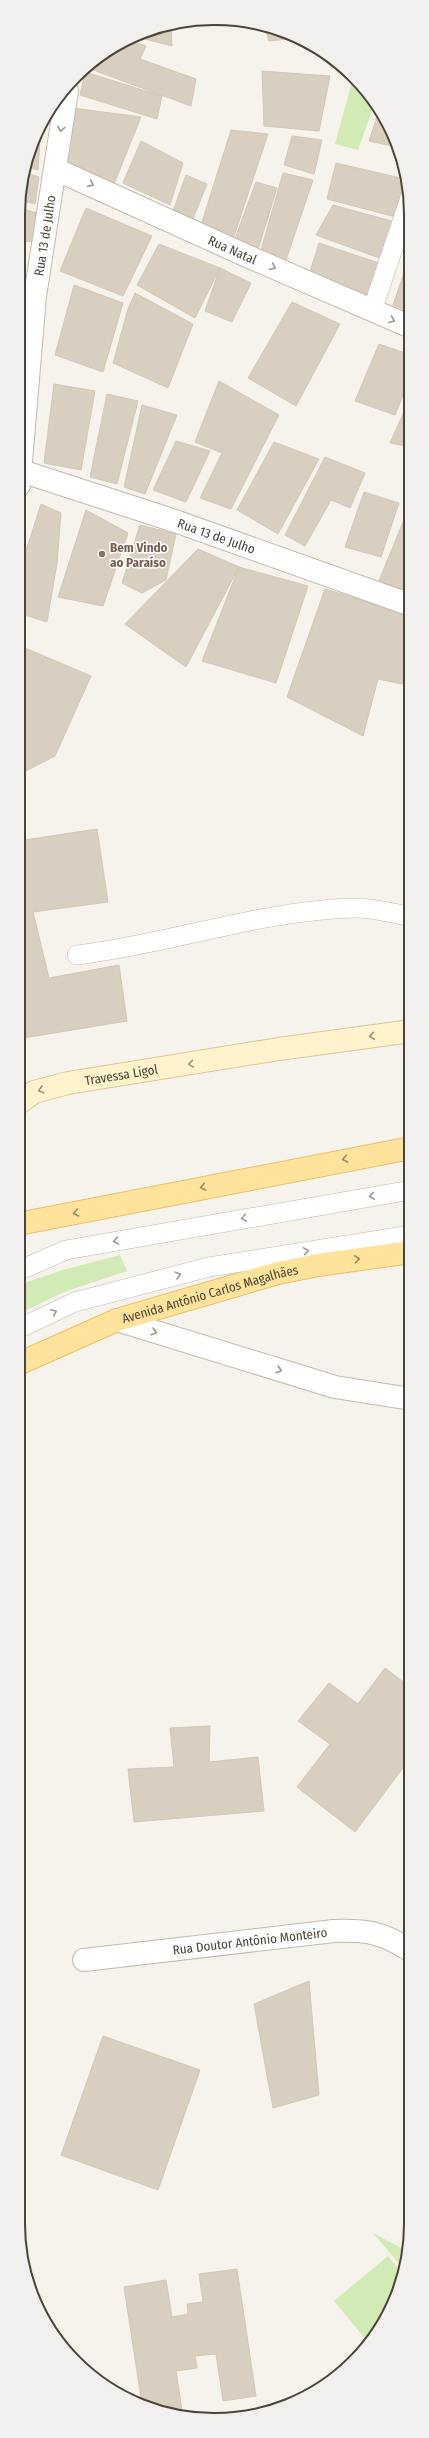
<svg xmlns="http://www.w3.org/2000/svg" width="429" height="2438" viewBox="0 0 429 2438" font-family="'Fira Sans Condensed',sans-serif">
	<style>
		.green { fill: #d2eab5 }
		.building { fill: #d8cfc1; stroke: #d3c7b4 }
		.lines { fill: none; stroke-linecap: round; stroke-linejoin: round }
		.service-casing { stroke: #c2bbae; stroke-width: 20 }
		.minor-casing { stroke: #c2bbae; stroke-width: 24 }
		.secondary-casing { stroke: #d6c79b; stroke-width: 24 }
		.primary-casing { stroke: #e6c16a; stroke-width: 24 }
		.service { stroke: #fff; stroke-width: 19 }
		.minor { stroke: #fff; stroke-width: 22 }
		.secondary { stroke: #fff3cd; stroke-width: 22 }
		.primary { stroke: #ffe39c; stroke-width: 22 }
		.oneway { stroke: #9c9892 }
		.oneway2 { stroke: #9c937c }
		.oneway3 { stroke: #9c8c66 }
		.education-dot { fill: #8d6e63; stroke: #fff; stroke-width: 1.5 }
		.labels { text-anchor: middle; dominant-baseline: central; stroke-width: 3; stroke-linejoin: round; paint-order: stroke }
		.street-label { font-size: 13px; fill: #4b4439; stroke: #fff }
		.education-label { font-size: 13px; font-weight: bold; fill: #785e54; stroke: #fff; text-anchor: start }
		.rim { fill: none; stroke: #4b4439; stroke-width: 2 }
	</style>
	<rect width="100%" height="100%" fill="#f6f3ec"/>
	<!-- green -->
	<g class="green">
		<polygon points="353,78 374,105 358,150 335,144"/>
		<polygon points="120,1255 127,1271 64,1292 18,1314 18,1285 63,1270"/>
		<polygon points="373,2233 407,2251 402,2267"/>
		<polygon points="388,2256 401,2272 391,2310 367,2341 334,2301"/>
	</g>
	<!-- building -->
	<g class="building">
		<polygon points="171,26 172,46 137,37 152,28"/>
		<polygon points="265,29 299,38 269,41"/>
		<polygon points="130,41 146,46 140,59 196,79 191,106 85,67"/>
		<polygon points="262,71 330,76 319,131 264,126"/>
		<polygon points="85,72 162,96 157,119 80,95"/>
		<polygon points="73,108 141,117 114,184 66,163"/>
		<polygon points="379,111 391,128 396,147 369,141"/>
		<polygon points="41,124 38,170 28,167"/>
		<polygon points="231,130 268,134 233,239 202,222"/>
		<polygon points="292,136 322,140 314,174 284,165"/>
		<polygon points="141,141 183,163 170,205 123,183"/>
		<polygon points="336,163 405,179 406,186 396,217 327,199"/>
		<polygon points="26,173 39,177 35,204 19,200"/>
		<polygon points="283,173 313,180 284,266 260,254"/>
		<polygon points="186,175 207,184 192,221 173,211"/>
		<polygon points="256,182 277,188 256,256 233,244"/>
		<polygon points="333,205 395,222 382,259 316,235"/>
		<polygon points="18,207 36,213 33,242 18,240"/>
		<polygon points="86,208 152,236 123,296 60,271"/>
		<polygon points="319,243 382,264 368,303 309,275"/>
		<polygon points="159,244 220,268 195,318 137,285"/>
		<polygon points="406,267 411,269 411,313 393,305"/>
		<polygon points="220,268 251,283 232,322 205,311"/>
		<polygon points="18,283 29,286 23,314 18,312"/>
		<polygon points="74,285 123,303 103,372 55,355"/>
		<polygon points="135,293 193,324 168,388 113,363 128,309"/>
		<polygon points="292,302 340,324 296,406 248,378"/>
		<polygon points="18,318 25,320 18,381"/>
		<polygon points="379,344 411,355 411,376 395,415 355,401"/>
		<polygon points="219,381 279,415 231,509 200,498 222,453 195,442"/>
		<polygon points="54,384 95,391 81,470 44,463"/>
		<polygon points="107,394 138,401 117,484 90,477"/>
		<polygon points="142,405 177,415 145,494 124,487"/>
		<polygon points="407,405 411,406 411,447 390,443"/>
		<polygon points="176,441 210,451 186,502 153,490"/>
		<polygon points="274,442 319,459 278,534 237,510"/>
		<polygon points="325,457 365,473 350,508 331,500 305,546 285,535"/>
		<polygon points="364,492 399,503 381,557 345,547"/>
		<polygon points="41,504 61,513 57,563 47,622 18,613 18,576"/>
		<polygon points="410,505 411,505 411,593 378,583"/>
		<polygon points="86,510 128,533 103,606 58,597"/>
		<polygon points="140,525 176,534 166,580 142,593 122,583"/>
		<polygon points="198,549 239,567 186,667 125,624"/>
		<polygon points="239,567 308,586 276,683 202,661"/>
		<polygon points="325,589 411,615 411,651 402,684 378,679 363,736 287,697"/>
		<polygon points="18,645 91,676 55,756 18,775"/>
		<polygon points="97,829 108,902 33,912 49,978 119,965 127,1021 18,1039 18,841"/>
		<polygon points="385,1668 411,1688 411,1757 355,1832 297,1787 330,1744 298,1721 329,1683 358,1704"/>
		<polygon points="210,1726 209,1762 258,1757 264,1811 134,1822 128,1769 174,1767 170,1728"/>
		<polygon points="309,1981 319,2095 273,2108 254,2004"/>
		<polygon points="103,2036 200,2070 158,2190 61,2155"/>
		<polygon points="237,2269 256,2396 223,2401 216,2354 195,2356 197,2368 176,2371 182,2410 172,2411 142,2404 124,2287 166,2280 172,2317 188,2314 187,2304 203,2302 199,2274"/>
	</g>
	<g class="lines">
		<!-- service casing -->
		<g class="service-casing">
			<g id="service">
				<polyline points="372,311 410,198"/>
				<path d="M77 955C171 944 261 910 356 908 374 908 393 914 411 916"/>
				<polyline points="18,1271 66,1250 411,1190"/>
				<polyline points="18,1329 75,1302 209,1267 411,1235"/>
			</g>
		</g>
		<!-- minor casing -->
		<g class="minor-casing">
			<g id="minor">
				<path id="s1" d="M55 169 247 256 411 327"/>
				<path id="s2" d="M21 471 175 521 411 605"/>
				<path id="s3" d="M19 485 35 296 67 91"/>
				<polyline points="117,1320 335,1387 411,1399"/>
				<path id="s4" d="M84 1960 334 1931C367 1930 382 1932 411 1951"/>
			</g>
		</g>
		<!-- secondary casing -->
		<g class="secondary-casing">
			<g id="secondary">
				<path id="s5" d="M18 1104 34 1092 68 1083 279 1049 411 1031"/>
			</g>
		</g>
		<!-- primary casing -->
		<g class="primary-casing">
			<g id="primary">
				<polyline points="18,1224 411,1148"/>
				<path id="s6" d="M18 1364 117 1320 278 1273 318 1265 411 1252"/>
			</g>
		</g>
		<!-- service -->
		<use href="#service" class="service"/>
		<!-- minor -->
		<use href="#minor" class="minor"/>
		<!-- secondary -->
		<use href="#secondary" class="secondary"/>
		<!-- primary -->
		<use href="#primary" class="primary"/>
	</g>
	<!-- one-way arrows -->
	<defs><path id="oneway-chevron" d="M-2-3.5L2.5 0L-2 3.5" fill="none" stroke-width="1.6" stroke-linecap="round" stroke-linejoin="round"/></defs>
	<g class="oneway">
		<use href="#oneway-chevron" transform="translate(61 129) rotate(98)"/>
		<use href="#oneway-chevron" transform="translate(91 184) rotate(24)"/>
		<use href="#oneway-chevron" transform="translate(273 267) rotate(24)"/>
		<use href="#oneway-chevron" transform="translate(392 320) rotate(22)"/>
		<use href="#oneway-chevron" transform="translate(372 1196) rotate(172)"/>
		<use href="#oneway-chevron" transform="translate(244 1218) rotate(170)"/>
		<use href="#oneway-chevron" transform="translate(116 1241) rotate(170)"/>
		<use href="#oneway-chevron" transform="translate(306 1251) rotate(-9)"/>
		<use href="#oneway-chevron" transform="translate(178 1275) rotate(-15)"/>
		<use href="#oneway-chevron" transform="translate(54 1312) rotate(-25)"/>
		<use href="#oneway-chevron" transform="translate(154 1332) rotate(17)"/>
		<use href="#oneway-chevron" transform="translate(279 1370) rotate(17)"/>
	</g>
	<g class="oneway2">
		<use href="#oneway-chevron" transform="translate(372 1036) rotate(172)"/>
		<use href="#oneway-chevron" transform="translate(191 1064) rotate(171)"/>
		<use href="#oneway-chevron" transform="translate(41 1090) rotate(165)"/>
	</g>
	<g class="oneway3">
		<use href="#oneway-chevron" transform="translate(345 1159) rotate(169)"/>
		<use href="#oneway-chevron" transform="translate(203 1187) rotate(169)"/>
		<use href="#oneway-chevron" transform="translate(76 1213) rotate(169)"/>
		<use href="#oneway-chevron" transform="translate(357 1259) rotate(-8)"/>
	</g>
	<!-- markers -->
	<circle class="education-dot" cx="102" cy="554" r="4"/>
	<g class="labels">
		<!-- street labels -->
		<g class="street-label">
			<text stroke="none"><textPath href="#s3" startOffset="251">Rua 13 de Julho</textPath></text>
			<text stroke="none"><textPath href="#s1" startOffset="195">Rua Natal</textPath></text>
			<text stroke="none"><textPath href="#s2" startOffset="206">Rua 13 de Julho</textPath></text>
			<text stroke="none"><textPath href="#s5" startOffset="109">Travessa Ligol</textPath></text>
			<text stroke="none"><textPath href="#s6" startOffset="205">Avenida Antônio Carlos Magalhães</textPath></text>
			<text stroke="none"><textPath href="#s4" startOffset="167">Rua Doutor Antônio Monteiro</textPath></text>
		</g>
		<!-- education labels -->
		<g class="education-label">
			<text x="110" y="547">Bem Vindo<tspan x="110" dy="15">ao Paraíso</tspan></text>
		</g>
	</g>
	<!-- crop -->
	<path d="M0 0H429V2438H0ZM214 25H215A189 189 0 0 1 404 214V2224A189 189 0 0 1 215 2413H214A189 189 0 0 1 25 2224V214A189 189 0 0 1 214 25Z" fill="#f1f0ef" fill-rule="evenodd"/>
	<path class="rim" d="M214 25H215A189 189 0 0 1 404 214V2224A189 189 0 0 1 215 2413H214A189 189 0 0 1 25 2224V214A189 189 0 0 1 214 25Z"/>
</svg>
